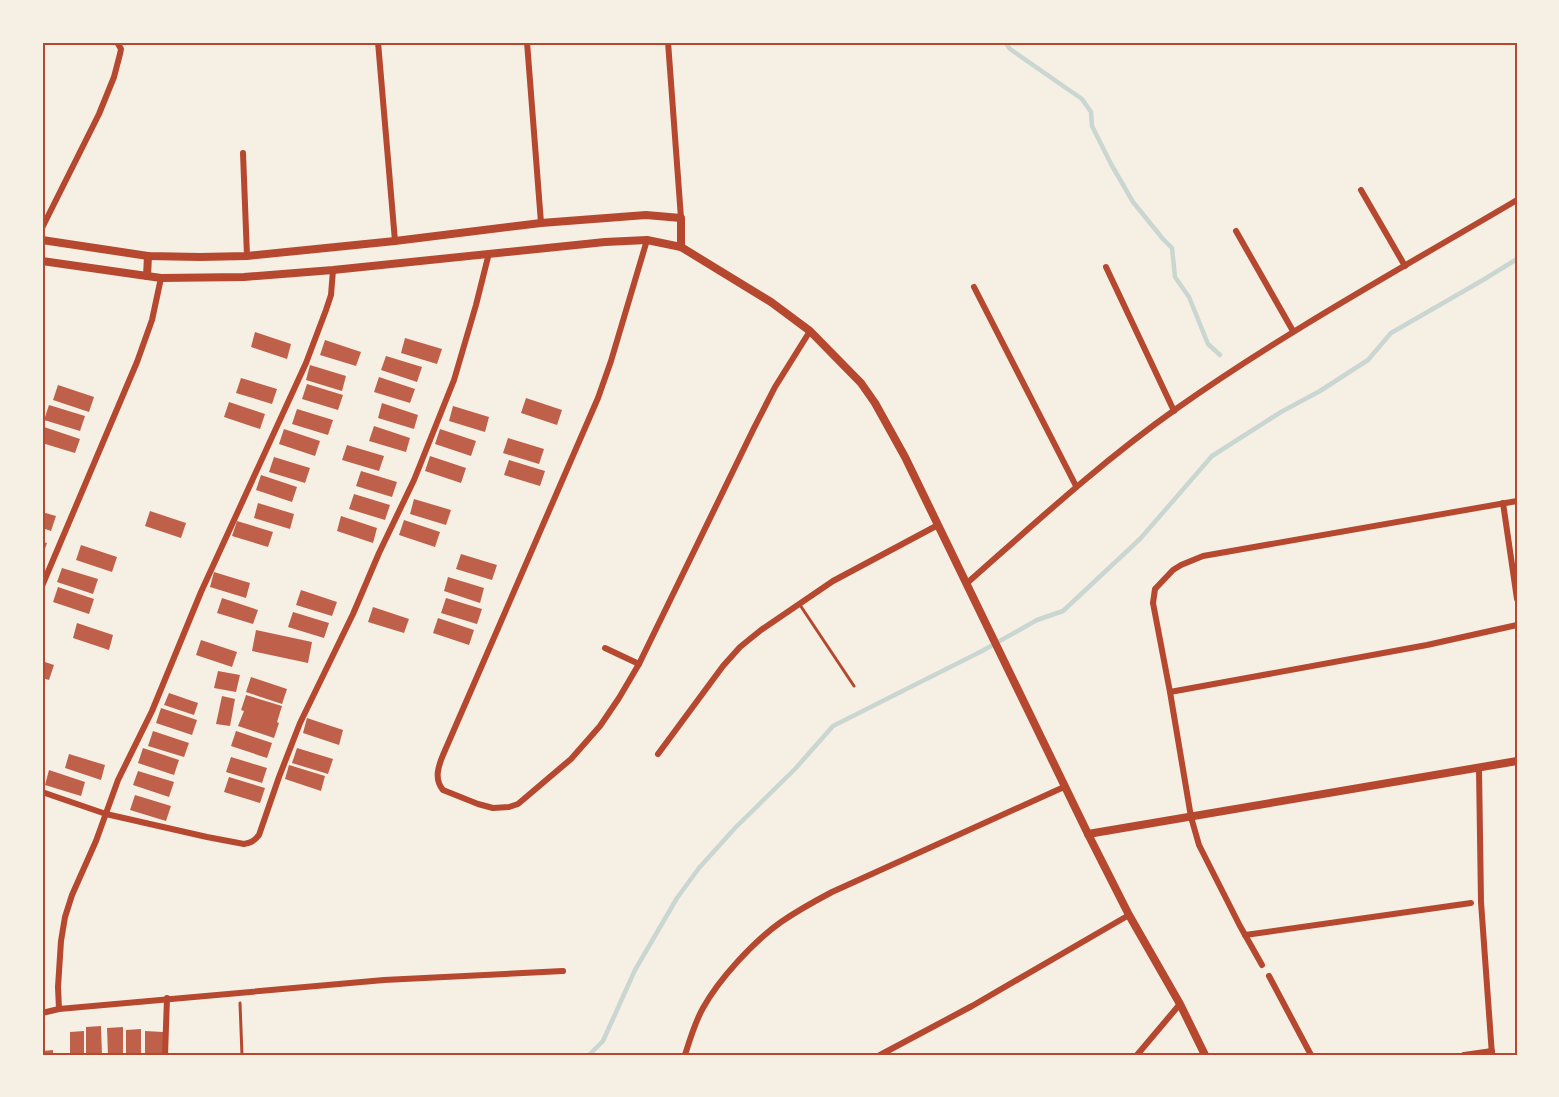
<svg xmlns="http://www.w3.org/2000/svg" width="1559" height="1097" viewBox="0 0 1559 1097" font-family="Ubuntu,sans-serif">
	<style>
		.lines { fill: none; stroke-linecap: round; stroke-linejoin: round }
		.stream { stroke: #c9d6d2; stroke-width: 4.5 }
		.building { fill: #bf614a }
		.path { stroke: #b5482f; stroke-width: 3 }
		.service { stroke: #b5482f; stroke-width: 3 }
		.minor { stroke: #b5482f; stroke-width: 6 }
		.tertiary { stroke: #b5482f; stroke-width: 8 }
		.neatline { fill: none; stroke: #b5482f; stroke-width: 2 }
	</style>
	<rect width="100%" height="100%" fill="#f6efe4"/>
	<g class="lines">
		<!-- stream -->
		<g class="stream">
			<polyline points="1005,42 1010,49 1082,99 1091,112 1092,126 1111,164 1133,202 1163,239 1172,248 1175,277 1189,297 1208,344 1220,355"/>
			<polyline points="589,1055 603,1041 635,970 677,898 699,868 735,828 795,769 833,726 982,651 1037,620 1063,611 1140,539 1212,456 1281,412 1320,391 1368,360 1391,333 1483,280 1517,259"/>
		</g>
	</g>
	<!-- building -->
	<g class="building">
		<polygon points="255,332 291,344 287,359 251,347"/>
		<polygon points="405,338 442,349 437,364 401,353"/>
		<polygon points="325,340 361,352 356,366 320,355"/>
		<polygon points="386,356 422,367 417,382 381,370"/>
		<polygon points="310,365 346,376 342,391 306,380"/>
		<polygon points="379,377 415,389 410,403 374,392"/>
		<polygon points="241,378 277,389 272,404 236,393"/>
		<polygon points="307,384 343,395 338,410 302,399"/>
		<polygon points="58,385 94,397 89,412 53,400"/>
		<polygon points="526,398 562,410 557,425 521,413"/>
		<polygon points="229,402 265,414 260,429 224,417"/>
		<polygon points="382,403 418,415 414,429 378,418"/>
		<polygon points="49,405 85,416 80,431 44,420"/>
		<polygon points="453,406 489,417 485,432 449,421"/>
		<polygon points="297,409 333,420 328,435 292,424"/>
		<polygon points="374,426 410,438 406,452 369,441"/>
		<polygon points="44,427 80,439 75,453 42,443"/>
		<polygon points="284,429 320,441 315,456 279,444"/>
		<polygon points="440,429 476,441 471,456 435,444"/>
		<polygon points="508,438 544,449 539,464 503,453"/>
		<polygon points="347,445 384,456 379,471 342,460"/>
		<polygon points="430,456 466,468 461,483 425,471"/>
		<polygon points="274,457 310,468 305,483 269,472"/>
		<polygon points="509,460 545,471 540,486 504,475"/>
		<polygon points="361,471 397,482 392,497 356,486"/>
		<polygon points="261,475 297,487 292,502 256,490"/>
		<polygon points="354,494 390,505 385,520 349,509"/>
		<polygon points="414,499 451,510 446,525 410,514"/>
		<polygon points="258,503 294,514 290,529 254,518"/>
		<polygon points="150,511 186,523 181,538 145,526"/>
		<polygon points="42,512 56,516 51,531 42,528"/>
		<polygon points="341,516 377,528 373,543 337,531"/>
		<polygon points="404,520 440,532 435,547 399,535"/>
		<polygon points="237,521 273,532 268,547 232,536"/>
		<polygon points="42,542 47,543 42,557"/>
		<polygon points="81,545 117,557 112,572 76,560"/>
		<polygon points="461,554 497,565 492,580 456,569"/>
		<polygon points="62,568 98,579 93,594 57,582"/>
		<polygon points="214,572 250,583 246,598 210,587"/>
		<polygon points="448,577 484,588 480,603 444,591"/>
		<polygon points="58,587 94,599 89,614 53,602"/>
		<polygon points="301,590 337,602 332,616 296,605"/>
		<polygon points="222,598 258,610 253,624 217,613"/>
		<polygon points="446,598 482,609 477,624 441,613"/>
		<polygon points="373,607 409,619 404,633 368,622"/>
		<polygon points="293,612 329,623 324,638 288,627"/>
		<polygon points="438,618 474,630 469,645 433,633"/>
		<polygon points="77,623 113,635 109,650 73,638"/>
		<polygon points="256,630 312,642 308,663 252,651"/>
		<polygon points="201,640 237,652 232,667 196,655"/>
		<polygon points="42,661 54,665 49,680 42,678"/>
		<polygon points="218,671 240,675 236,692 214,688"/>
		<polygon points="251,677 287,689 282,704 246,692"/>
		<polygon points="169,693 198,703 194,715 164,705"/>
		<polygon points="246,695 282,706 277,722 279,723 274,738 238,726 244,711 241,710"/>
		<polygon points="222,696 235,699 230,726 216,724"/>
		<polygon points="161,708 197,720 192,735 156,723"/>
		<polygon points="307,718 343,730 339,745 303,733"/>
		<polygon points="153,731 189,743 184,757 148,746"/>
		<polygon points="236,731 272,743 267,758 231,746"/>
		<polygon points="143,748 179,760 174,775 138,763"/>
		<polygon points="297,748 333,759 328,774 292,763"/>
		<polygon points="69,754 105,765 101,780 65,768"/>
		<polygon points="231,757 267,768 262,783 226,772"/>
		<polygon points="289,765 325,776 321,791 285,779"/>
		<polygon points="49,770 85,782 81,796 45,785"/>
		<polygon points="138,771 174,782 169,797 133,785"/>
		<polygon points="229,777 265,788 260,803 224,792"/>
		<polygon points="135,795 171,806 166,821 130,810"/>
		<polygon points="101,1026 102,1055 86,1055 86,1027"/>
		<polygon points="123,1027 123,1055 108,1055 107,1028"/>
		<polygon points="141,1029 141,1055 126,1055 126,1030"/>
		<polygon points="84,1031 84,1055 70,1055 70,1032"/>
		<polygon points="145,1031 163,1032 163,1055 145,1055"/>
		<polygon points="53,1050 53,1055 43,1055 43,1051"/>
	</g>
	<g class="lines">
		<!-- path -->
		<polyline class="path" points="240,1003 242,1055"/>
		<!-- service -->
		<polyline class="service" points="800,605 854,686"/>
		<!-- minor -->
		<g class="minor">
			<polyline points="378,42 395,241"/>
			<polyline points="527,42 541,223"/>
			<polyline points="668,42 681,218"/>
			<polyline points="243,153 247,256"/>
			<polyline points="1361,190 1405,266"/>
			<polyline points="42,228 99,114 114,77 120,54 121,49 117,42"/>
			<polyline points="1236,231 1293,331"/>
			<path d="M647 240 611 361 598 398 443 755C438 767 434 779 443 790L478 804 493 808 509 807 518 804 571 759 600 726 619 698 639 664 754 428 775 387 810 331"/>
			<polyline points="1106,267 1174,411"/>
			<polyline points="974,287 1076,486"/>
			<polyline points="1503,503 1517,599"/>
			<path d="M966 584C1034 524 1101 462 1176 409 1285 332 1402 268 1517 200"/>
			<polyline points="42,586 137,362 152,320 161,278"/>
			<polyline points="605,648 639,664"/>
			<polyline points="1170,692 1427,645 1517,625"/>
			<polyline points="658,754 723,666 740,647 761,630 833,581 938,525"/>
			<polyline points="1479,769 1481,902 1492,1055"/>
			<path d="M42 792 106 814 207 837 244 844C251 843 254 841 259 835L279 777 300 723 353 614 379 553 414 480 454 380 476 305 489 253"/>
			<polyline points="1245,935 1471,903"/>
			<polyline points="1262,965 1240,926 1199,845 1191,817 1170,692 1153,603 1155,589 1173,570 1181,565 1203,556 1517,501"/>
			<polyline points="1269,976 1311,1055"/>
			<polyline points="59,1009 58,987 61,941 65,917 72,895 96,841 118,780 152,711 201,592 306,363 326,310 331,295 333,270"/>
			<polyline points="42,1013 59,1009 384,980 563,971"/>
			<polyline points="165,1055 167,998"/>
			<path d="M685 1055C690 1039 695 1022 703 1008 719 979 754 941 781 922 797 911 815 901 832 892L1064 787"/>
			<polyline points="880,1055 972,1006 1129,915"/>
			<polyline points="1137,1055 1180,1004"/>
			<polyline points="1464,1055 1492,1051"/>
		</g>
		<!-- tertiary -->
		<g class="tertiary">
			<polyline points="42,240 148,256 200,257 247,256 395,241 541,223 646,215 681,218 681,247"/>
			<polyline points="42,261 161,278 244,277 333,270 605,242 647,240 681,247 771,302 810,331 861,383 875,403 905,457 1088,834 1129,915 1180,1004 1205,1055"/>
			<polyline points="147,276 148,256"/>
			<polyline points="1088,834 1517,761"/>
		</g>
	</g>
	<!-- border -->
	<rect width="1559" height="1097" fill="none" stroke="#f6efe4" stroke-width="87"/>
	<rect x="44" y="44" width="1472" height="1010" class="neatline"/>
</svg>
